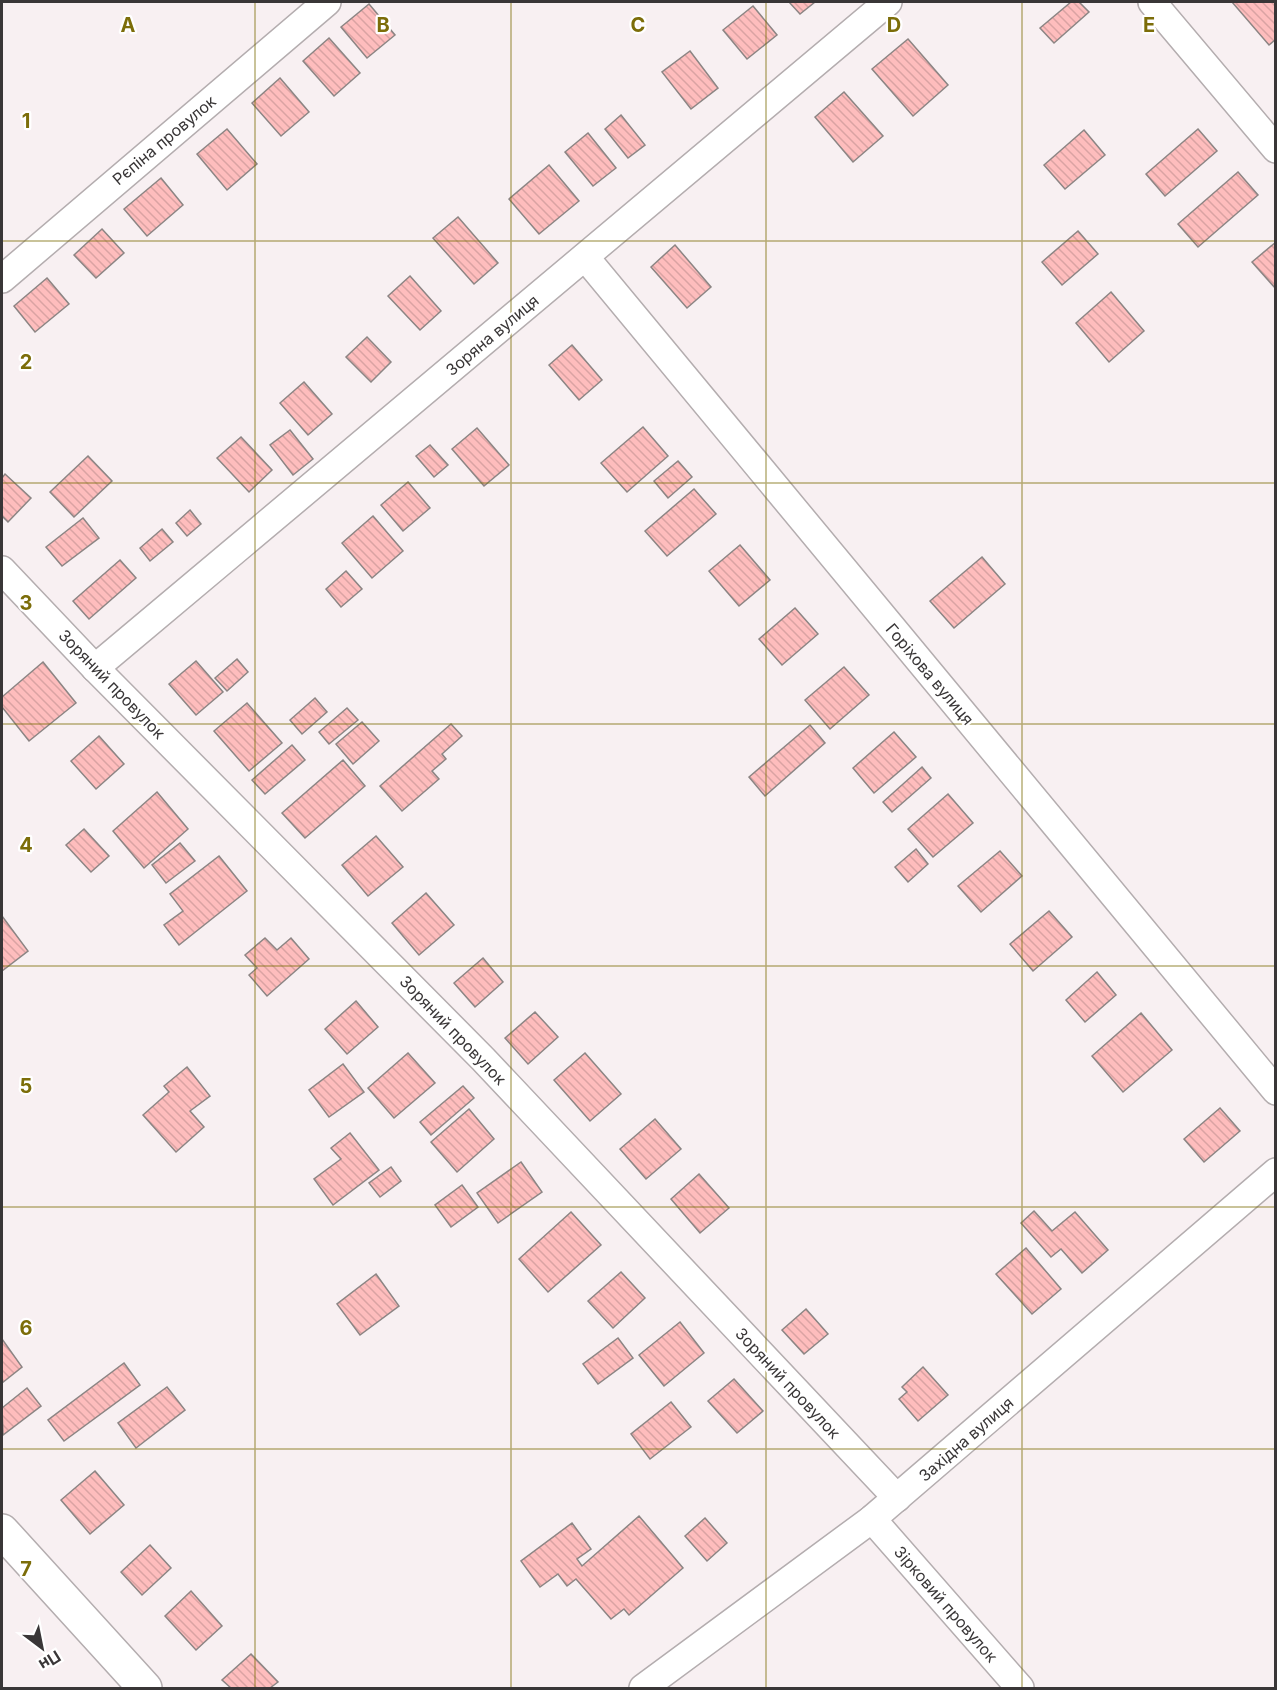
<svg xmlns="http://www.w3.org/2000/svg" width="1277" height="1690" viewBox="0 0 1277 1690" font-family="Inter,sans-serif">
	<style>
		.building { fill: url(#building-back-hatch); stroke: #8c8584; stroke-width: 1.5 }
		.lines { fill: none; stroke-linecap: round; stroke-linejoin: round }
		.street-casing { stroke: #b4adaf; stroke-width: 30 }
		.secondary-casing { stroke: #b4adaf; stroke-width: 36 }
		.street { stroke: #fff; stroke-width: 27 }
		.secondary { stroke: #fff; stroke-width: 33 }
		.grid { fill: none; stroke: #7c6d09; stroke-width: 1.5; stroke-opacity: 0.55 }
		.labels { text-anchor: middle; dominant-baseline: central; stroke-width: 4.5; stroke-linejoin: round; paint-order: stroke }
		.street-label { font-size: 16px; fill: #393637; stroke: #fff }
		.grid-label { font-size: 20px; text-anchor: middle; font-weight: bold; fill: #7c6d09; stroke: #fff; stroke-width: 4.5; stroke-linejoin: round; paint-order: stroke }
	</style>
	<defs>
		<pattern id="building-back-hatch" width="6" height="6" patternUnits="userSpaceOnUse" patternTransform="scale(1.5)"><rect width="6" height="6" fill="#febdbd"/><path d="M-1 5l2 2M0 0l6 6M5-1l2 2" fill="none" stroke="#daa3a3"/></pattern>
	</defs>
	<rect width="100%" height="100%" fill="#f8f0f2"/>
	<!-- building -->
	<g class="building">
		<polygon points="789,2 815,2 800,14"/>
		<polygon points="1071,2 1079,2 1089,12 1054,43 1040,28"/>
		<polygon points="1232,2 1276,2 1276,39 1269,45"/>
		<polygon points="369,4 395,35 367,58 341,27"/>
		<polygon points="753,6 777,35 747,59 723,30"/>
		<polygon points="329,38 360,73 334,96 303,61"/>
		<polygon points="908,39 948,85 913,116 872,69"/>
		<polygon points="690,51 718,88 691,109 662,72"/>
		<polygon points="280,78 309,112 281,136 252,103"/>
		<polygon points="844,92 883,136 853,162 815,117"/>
		<polygon points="621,115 645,145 628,158 605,129"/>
		<polygon points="227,129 257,164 227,190 197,154"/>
		<polygon points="1198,129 1217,151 1165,196 1146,174"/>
		<polygon points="1084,130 1105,155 1065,189 1044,165"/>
		<polygon points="588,133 616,168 593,186 565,152"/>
		<polygon points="549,165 579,201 539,234 509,199"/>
		<polygon points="1238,172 1258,195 1198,247 1178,224"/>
		<polygon points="161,178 183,205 147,236 124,209"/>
		<polygon points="458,217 498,263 474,284 433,238"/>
		<polygon points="102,229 124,253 96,278 74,255"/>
		<polygon points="1078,231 1098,254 1062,285 1042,262"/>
		<polygon points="1276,242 1276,289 1252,262"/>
		<polygon points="675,245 711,287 687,308 651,267"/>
		<polygon points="410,276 441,311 420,330 388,296"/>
		<polygon points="47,278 69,304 35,332 14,306"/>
		<polygon points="1111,292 1144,331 1109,362 1076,323"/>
		<polygon points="367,337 391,362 371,382 346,357"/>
		<polygon points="572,345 602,380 579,400 549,365"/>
		<polygon points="304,382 332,414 308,435 280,403"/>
		<polygon points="643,427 668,456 627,492 601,463"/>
		<polygon points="477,428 509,465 484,486 452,449"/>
		<polygon points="290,430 313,459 293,475 270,445"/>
		<polygon points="241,437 272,470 249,492 217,458"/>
		<polygon points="430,445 448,465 434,477 416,456"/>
		<polygon points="88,456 112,481 74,517 50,492"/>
		<polygon points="678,461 692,477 668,498 654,481"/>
		<polygon points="5,474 31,498 8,522 2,516 2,478"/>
		<polygon points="408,482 430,508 403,531 381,505"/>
		<polygon points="694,489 716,514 667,556 645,531"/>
		<polygon points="190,510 201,524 187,536 176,523"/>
		<polygon points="373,516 403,551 372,578 342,543"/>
		<polygon points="83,518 99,538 62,566 46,547"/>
		<polygon points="162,529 173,542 150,561 140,548"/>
		<polygon points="740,545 770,580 739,606 709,571"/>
		<polygon points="982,557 1005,584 954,628 930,601"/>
		<polygon points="120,560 136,578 89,619 73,601"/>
		<polygon points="346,571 362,589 341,607 326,589"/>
		<polygon points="795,608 818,634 782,665 759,639"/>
		<polygon points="237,659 248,672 227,691 215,678"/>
		<polygon points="196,661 223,692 196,715 169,684"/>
		<polygon points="43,662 76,703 29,741 2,707 2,697"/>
		<polygon points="844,667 869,695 830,729 805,700"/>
		<polygon points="315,698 327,712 302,734 290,720"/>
		<polygon points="247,703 282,743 249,771 214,731"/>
		<polygon points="347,708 358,720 329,744 319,732"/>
		<polygon points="362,722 379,741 353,764 336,744"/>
		<polygon points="451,724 462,736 442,754 446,759 432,771 439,779 402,811 380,786"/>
		<polygon points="810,725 825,743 765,796 749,777"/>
		<polygon points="894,732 916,757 874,793 853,768"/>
		<polygon points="99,736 124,764 96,789 71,761"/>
		<polygon points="292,745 305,760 265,794 252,780"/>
		<polygon points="343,760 365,786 305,838 282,813"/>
		<polygon points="922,767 931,778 892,812 883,802"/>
		<polygon points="157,792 188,829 144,868 113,831"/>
		<polygon points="948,794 973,823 933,857 908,829"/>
		<polygon points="84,829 109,856 91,872 66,845"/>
		<polygon points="376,836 403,867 368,896 342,865"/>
		<polygon points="180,843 195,861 166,883 152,865"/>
		<polygon points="916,849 928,864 908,882 895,867"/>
		<polygon points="1000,851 1022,876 981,912 958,886"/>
		<polygon points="219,856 247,891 179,945 164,925 183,911 170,894"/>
		<polygon points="426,893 454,925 419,955 392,923"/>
		<polygon points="1049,911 1072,937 1033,971 1010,944"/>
		<polygon points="2,916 28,951 2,971"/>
		<polygon points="265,938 277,950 291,938 309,959 267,996 249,975 257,968 245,955"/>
		<polygon points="483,958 503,982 475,1007 454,983"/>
		<polygon points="1097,972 1116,995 1085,1022 1066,1000"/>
		<polygon points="356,1001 378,1027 347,1054 325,1029"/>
		<polygon points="535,1012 558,1037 528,1064 505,1038"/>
		<polygon points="1141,1013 1172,1050 1123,1092 1092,1056"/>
		<polygon points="408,1053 435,1083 394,1118 368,1088"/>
		<polygon points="585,1053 621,1094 590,1121 554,1080"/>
		<polygon points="343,1064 364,1092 329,1117 309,1090"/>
		<polygon points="187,1067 210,1096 190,1111 204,1127 176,1152 143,1115 169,1092 164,1086"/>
		<polygon points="463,1086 474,1098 431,1135 420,1122"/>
		<polygon points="1220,1108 1240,1131 1204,1162 1184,1139"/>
		<polygon points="469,1109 494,1139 457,1172 431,1142"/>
		<polygon points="655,1119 681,1149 646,1179 620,1149"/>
		<polygon points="350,1133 379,1170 333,1205 314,1179 341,1159 331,1148"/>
		<polygon points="521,1162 542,1192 498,1223 477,1193"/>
		<polygon points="391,1167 401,1181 380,1197 369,1183"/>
		<polygon points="699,1174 729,1208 700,1233 671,1199"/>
		<polygon points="462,1185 478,1207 451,1227 435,1205"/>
		<polygon points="1034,1211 1052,1231 1075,1212 1108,1250 1082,1273 1061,1249 1051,1257 1021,1223"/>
		<polygon points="571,1212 601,1245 548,1292 519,1259"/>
		<polygon points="1026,1248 1061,1289 1032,1314 996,1274"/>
		<polygon points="621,1272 645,1298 613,1328 588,1301"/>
		<polygon points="376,1274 399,1306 360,1335 337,1304"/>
		<polygon points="806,1309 828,1334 804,1354 782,1330"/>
		<polygon points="680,1322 704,1353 664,1386 639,1355"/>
		<polygon points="618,1338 633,1358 598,1384 583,1364"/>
		<polygon points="2,1339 22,1367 2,1383"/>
		<polygon points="124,1363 140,1385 64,1441 48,1420"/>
		<polygon points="923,1367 948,1395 918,1421 899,1399 907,1392 902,1387"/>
		<polygon points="734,1379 763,1411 737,1433 708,1401"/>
		<polygon points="167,1387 185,1410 136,1448 118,1423"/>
		<polygon points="27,1388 41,1406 3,1435 2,1408"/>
		<polygon points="671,1402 691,1427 650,1459 631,1434"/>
		<polygon points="95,1471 124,1505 90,1534 61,1500"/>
		<polygon points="639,1516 683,1568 629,1615 624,1609 611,1619 576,1579 567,1586 558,1574 540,1587 521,1561 572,1523 591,1549 577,1559 582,1566"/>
		<polygon points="705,1518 727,1543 707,1561 685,1536"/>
		<polygon points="150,1545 171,1568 142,1595 121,1572"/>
		<polygon points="191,1591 222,1626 196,1650 165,1616"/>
		<polygon points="251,1654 278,1682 270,1688 231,1688 222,1680"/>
	</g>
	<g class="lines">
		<!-- street casing -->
		<g class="street-casing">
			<g id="street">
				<polyline points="1152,2 1276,149"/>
				<polyline points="585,257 1276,1091"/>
				<polyline points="2,279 327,2"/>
				<polyline points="2,570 95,668 483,1059 897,1498"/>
				<polyline points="95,668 888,2"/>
				<polyline points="872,1519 1020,1688"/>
				<polyline points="643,1688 872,1519 1276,1172"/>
			</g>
		</g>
		<!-- secondary casing -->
		<g class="secondary-casing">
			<polyline id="secondary" points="2,1531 145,1688"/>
		</g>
		<!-- street -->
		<use href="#street" class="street"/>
		<!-- secondary -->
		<use href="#secondary" class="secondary"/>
	</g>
	<!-- grid -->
	<path class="grid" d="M255 2V1688M511 2V1688M766 2V1688M1022 2V1688M2 241H1276M2 483H1276M2 724H1276M2 966H1276M2 1207H1276M2 1449H1276"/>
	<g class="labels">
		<!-- street labels -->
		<g class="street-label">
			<text transform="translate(164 140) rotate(-40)">Рєпіна провулок</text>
			<text transform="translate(492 335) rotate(-40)">Зоряна вулиця</text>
			<text transform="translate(930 674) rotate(50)">Горіхова вулиця</text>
			<text transform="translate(112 684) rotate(46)">Зоряний провулок</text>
			<text transform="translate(453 1030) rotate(46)">Зоряний провулок</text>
			<text transform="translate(788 1383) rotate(47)">Зоряний провулок</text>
			<text transform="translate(966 1439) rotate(-41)">Західна вулиця</text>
			<text transform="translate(946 1604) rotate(49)">Зірковий провулок</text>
		</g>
	</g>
	<g class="grid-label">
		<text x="128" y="32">A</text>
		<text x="383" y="32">B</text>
		<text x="638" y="32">C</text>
		<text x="894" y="32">D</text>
		<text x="1149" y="32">E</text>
		<text x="26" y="128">1</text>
		<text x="26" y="369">2</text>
		<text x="26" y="610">3</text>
		<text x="26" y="852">4</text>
		<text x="26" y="1093">5</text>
		<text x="26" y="1335">6</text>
		<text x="26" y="1576">7</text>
	</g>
	<!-- border -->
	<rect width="1277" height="1690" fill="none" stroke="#393637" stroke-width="6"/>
	<!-- north arrow -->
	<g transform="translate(42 1648) rotate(148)" stroke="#ffffff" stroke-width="4.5" paint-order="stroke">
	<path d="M0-4.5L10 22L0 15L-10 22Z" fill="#393637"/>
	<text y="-9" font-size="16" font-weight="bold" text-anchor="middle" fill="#393637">Пн</text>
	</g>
</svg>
